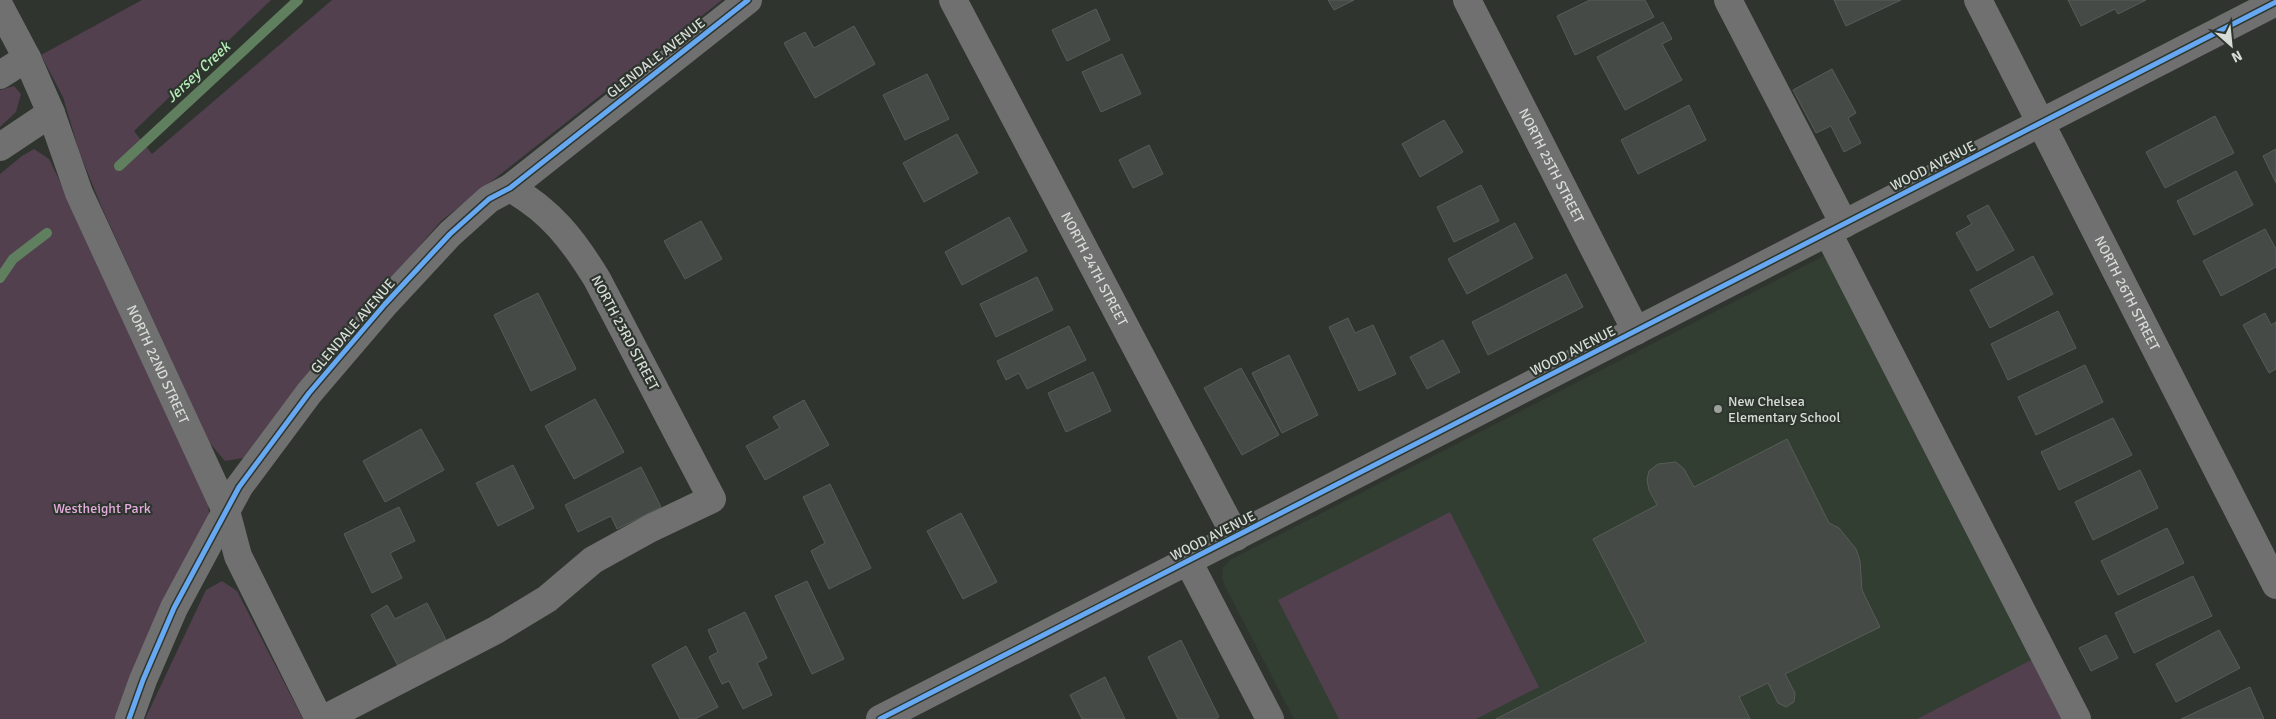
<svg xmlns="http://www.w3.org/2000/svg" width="2276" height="719" viewBox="0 0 2276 719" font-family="Signika,sans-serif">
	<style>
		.built { fill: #323e32 }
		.green { fill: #52404f }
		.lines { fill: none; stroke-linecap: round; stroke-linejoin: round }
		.stream { stroke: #5f7f5f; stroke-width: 10 }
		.building { fill: #464a46; stroke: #585c58 }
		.minor { stroke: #707070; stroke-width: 28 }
		.cycleway-casing { stroke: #2e352e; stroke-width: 8 }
		.cycleway { stroke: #66a8f1; stroke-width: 5 }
		.poi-dot { fill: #9ca19c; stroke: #2e352e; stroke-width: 2 }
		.labels { text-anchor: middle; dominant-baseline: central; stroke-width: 4.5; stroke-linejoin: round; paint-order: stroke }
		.street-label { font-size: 14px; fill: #d7dcd7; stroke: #2e352e }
		.poi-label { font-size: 14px; fill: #d7dcd7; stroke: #2e352e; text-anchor: start }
		.park-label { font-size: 14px; fill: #e4abdd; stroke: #2e352e }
		.water-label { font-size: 15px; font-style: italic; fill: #b5edb6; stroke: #2e352e }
	</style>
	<rect width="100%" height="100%" fill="#2f342f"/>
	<!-- built -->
	<polygon class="built" points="1826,255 2070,719 1294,719 1226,588 1222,578 1223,568 1230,560"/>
	<!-- green -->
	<g class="green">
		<polygon points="142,0 271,0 134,131 152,154 332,0 722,0 441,221 292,393 243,458 225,461 209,442 102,208 79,151 63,97 41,55"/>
		<polygon points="14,86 21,94 16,112 0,127 0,90"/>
		<polygon points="34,149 49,159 151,369 208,499 209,515 116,719 0,719 0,174 22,156"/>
		<polygon points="1450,512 1539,687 1476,719 1339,719 1278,600"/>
		<polygon points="222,581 237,591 303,719 145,719 206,590"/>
		<polygon points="2039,656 2071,719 1917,719"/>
	</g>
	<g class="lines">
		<!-- stream -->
		<g class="stream">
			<polyline points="119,166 298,0"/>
			<polyline points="0,278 13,259 47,233"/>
		</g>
	</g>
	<!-- building -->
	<g class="building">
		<polygon points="1328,0 1354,0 1334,10"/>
		<polygon points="1590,0 1645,0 1654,17 1575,55 1557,16"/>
		<polygon points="1834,0 1901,0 1846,26"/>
		<polygon points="2068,0 2146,0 2118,14 2115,9 2081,26"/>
		<polygon points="1096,9 1110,40 1067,61 1052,30"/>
		<polygon points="1663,22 1672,39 1662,44 1682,80 1625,110 1597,57"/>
		<polygon points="854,26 875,64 815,98 784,43 805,32 814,48"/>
		<polygon points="1122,54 1141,94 1101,112 1082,72"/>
		<polygon points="1832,69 1856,113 1848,118 1861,143 1844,152 1831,126 1816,133 1793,90"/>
		<polygon points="927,74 949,119 905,140 883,95"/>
		<polygon points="1689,105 1706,140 1638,174 1621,140"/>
		<polygon points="2215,116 2234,153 2165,188 2146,152"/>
		<polygon points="1444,120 1463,152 1420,177 1402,144"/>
		<polygon points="957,134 978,173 924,202 903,163"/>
		<polygon points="1149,145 1163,174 1133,188 1119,160"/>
		<polygon points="2276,149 2276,183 2263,156"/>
		<polygon points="2236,171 2253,205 2194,235 2177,201"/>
		<polygon points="1481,185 1499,221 1454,242 1437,207"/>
		<polygon points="1988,205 2014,250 1977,271 1956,233 1972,224 1967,216"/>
		<polygon points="1009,217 1027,251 962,285 945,252"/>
		<polygon points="701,221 722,259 685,279 664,241"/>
		<polygon points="1515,223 1533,258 1467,294 1448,259"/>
		<polygon points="2265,229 2276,249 2276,267 2221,296 2203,261"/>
		<polygon points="2033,256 2053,294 1990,328 1970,290"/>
		<polygon points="1566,274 1583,307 1488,355 1472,322"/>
		<polygon points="1037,277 1053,310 996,337 980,304"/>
		<polygon points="538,293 576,369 531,391 494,315"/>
		<polygon points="2058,311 2076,348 2008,380 1991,344"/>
		<polygon points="2265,313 2271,325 2276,322 2276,369 2269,373 2243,325"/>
		<polygon points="1348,318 1355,333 1373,325 1396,374 1359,391 1329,327"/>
		<polygon points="1069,326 1086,360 1027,389 1019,373 1006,380 997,361"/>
		<polygon points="1443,340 1460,372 1427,389 1410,357"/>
		<polygon points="1289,355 1318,415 1282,433 1252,373"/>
		<polygon points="2085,365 2103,402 2036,435 2018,397"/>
		<polygon points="1241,368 1279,435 1242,455 1204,388"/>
		<polygon points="1093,372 1111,411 1066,432 1048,393"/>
		<polygon points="595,399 624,452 574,479 545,426"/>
		<polygon points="804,400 829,445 765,480 746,446 780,428 773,417"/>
		<polygon points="2113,418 2132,455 2059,490 2041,452"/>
		<polygon points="421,429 444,470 385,502 363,461"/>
		<polygon points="1787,439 1829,523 1839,528 1856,549 1860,561 1862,590 1880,627 1785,674 1795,693 1794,702 1786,707 1778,703 1768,683 1739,697 1750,719 1496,719 1646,642 1593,539 1657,505 1649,490 1647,480 1649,471 1658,464 1676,462 1684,469 1694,487"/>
		<polygon points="513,465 534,508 498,526 476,483"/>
		<polygon points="641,467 661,507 617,529 611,516 578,532 565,505"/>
		<polygon points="2140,470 2158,508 2093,540 2075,502"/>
		<polygon points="830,484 871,568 829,589 811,551 825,543 803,497"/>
		<polygon points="399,507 415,541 390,553 402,578 372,593 344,534"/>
		<polygon points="961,513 997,582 963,599 927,531"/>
		<polygon points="2167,528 2184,563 2118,595 2101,561"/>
		<polygon points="2193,576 2212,616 2134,653 2115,613"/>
		<polygon points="807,581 844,659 812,674 775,596"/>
		<polygon points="427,603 446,640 398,666 371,615 387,605 395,619"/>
		<polygon points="745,612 767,658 757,663 772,695 743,709 729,681 722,684 709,657 718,652 708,630"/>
		<polygon points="2219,630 2240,668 2176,702 2156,664"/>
		<polygon points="2106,635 2118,658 2091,671 2079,648"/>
		<polygon points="1181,640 1219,717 1215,719 1178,719 1148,657"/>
		<polygon points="686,646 718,707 695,719 680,719 652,665"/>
		<polygon points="1105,677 1125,719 1082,719 1070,695"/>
		<polygon points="2250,687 2264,719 2181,719"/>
	</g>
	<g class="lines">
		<!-- minor -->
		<g class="minor">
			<path id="s1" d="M953 0 1236 537"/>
			<path id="s2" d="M1467 0 1636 331"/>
			<polyline points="1728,0 1844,224"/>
			<path id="s3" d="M1978 0 2276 585"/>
			<path id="s4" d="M0 7 27 58 51 113 79 193 226 511 238 556 319 719"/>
			<polyline points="0,75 27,58"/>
			<polyline points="0,147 51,113"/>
			<polyline points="1828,233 2077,719"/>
			<polyline points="1188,561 1270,719"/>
			<polyline points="129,719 143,680 174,608 239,487 309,393 385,304 450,234 489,199 510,188 748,0"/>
			<path d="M324 719 496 630 547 599 593 560 651 528 712 499 597 279C573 240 551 211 510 188"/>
			<polyline points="880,719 2276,2"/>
		</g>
		<!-- cycleway casing -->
		<g class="cycleway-casing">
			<g id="cycleway">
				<polyline points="129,719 143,680 174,608 239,487 309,393 385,304 450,234 489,199 510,188 748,0"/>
				<polyline points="880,719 2276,2"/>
			</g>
		</g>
		<!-- cycleway -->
		<use href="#cycleway" class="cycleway"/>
	</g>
	<!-- markers -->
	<circle class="poi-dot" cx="1718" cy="409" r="5"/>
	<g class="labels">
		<!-- street labels -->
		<g class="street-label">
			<text transform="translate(656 58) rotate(-38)">GLENDALE AVENUE</text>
			<text stroke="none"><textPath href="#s2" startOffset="186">NORTH 25TH STREET</textPath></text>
			<text transform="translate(1933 166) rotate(-27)">WOOD AVENUE</text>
			<text stroke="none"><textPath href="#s1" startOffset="304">NORTH 24TH STREET</textPath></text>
			<text stroke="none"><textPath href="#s3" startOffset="329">NORTH 26TH STREET</textPath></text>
			<text transform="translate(353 326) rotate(-49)">GLENDALE AVENUE</text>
			<text transform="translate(625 333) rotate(62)">NORTH 23RD STREET</text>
			<text transform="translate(1573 351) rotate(-27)">WOOD AVENUE</text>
			<text stroke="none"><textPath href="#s4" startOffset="391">NORTH 22ND STREET</textPath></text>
			<text transform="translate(1213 536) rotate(-27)">WOOD AVENUE</text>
		</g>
		<!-- poi labels -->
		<g class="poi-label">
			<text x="1728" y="401">New Chelsea<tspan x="1728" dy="16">Elementary School</tspan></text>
		</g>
		<!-- park labels -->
		<g class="park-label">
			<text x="102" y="508">Westheight Park</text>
		</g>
		<!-- water labels -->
		<g class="water-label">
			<text transform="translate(198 72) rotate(-43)">Jersey Creek</text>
		</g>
	</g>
	<!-- north arrow -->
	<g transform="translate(2231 45) rotate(153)" stroke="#2e352e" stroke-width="4" paint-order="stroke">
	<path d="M0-4L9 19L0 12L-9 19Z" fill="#d7dcd7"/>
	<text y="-8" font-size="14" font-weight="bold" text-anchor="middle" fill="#d7dcd7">N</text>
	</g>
</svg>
